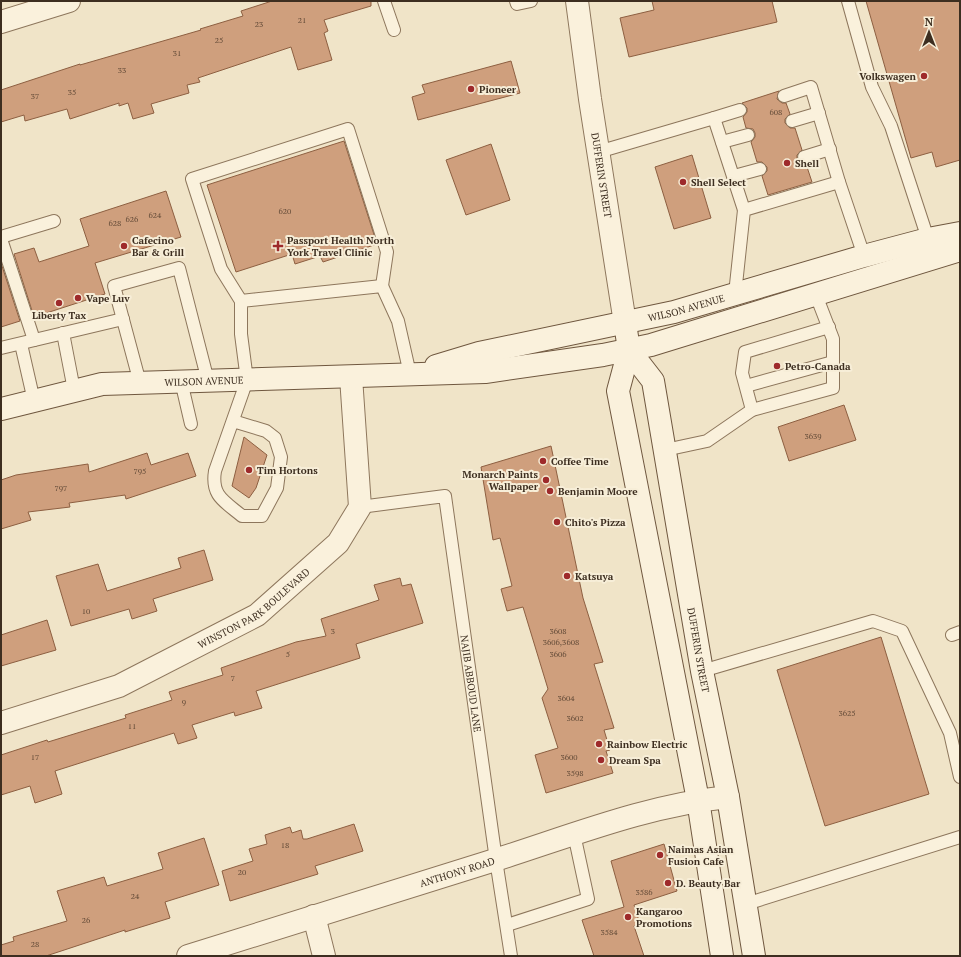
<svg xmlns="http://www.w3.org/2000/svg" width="961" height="957" viewBox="0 0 961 957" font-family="'PT Serif',serif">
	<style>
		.building { fill: #cf9f7d; stroke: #8d5f41 }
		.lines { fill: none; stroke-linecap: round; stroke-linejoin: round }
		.service-casing { stroke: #8d765c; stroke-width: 14 }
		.minor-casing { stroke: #8d765c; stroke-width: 24 }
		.secondary-casing { stroke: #6f573f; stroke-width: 24 }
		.service { stroke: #faf1dc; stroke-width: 12 }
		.minor { stroke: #faf1dc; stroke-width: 22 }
		.secondary { stroke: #faf1dc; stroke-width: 22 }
		.poi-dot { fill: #9e2a2b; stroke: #f7eed8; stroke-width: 1.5 }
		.labels { text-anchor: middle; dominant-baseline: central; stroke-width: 4; stroke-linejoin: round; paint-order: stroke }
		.number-label { font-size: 8px; fill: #624a37 }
		.poi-label { font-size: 10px; font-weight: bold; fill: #3d2e20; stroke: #f7eed8; text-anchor: start }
		.street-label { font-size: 10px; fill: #3d2e20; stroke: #f7eed8 }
	</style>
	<rect width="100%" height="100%" fill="#f0e4c8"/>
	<!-- building -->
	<g class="building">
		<polygon points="272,1 371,1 371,6 324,20 328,31 324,33 332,60 298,70 291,47 198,78 200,82 187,85 189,93 151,104 154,113 133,119 128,103 119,106 119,103 70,119 67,109 25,121 24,115 1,122 1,90 80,64 80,65 201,30 200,29 243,16 241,11"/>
		<polygon points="652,1 772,1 777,22 629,57 620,18 654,10"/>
		<polygon points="866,1 960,1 960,160 936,167 932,152 911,158"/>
		<polygon points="511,61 520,93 418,120 412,97 425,93 422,85"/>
		<polygon points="779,91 777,99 782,103 786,103 790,114 785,119 785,123 790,128 795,128 802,150 797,155 797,160 802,164 806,164 812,182 768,195 762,176 767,171 767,167 762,162 757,162 751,142 755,137 755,133 753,129 746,128 743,117 747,112 747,108 742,103"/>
		<polygon points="344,141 377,244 323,262 320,256 295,264 292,254 236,272 207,185"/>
		<polygon points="491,144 510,200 466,215 446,160"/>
		<polygon points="692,155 711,218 674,229 655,167"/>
		<polygon points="166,191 181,237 95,263 105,294 34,317 14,254 34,248 39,262 89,246 80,219"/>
		<polygon points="1,263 20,321 1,327"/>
		<polygon points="844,405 856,440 789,461 778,427"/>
		<polygon points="244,437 267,455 256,488 249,498 232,486"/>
		<polygon points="551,446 583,598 603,662 594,664 614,728 604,730 610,750 606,751 613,773 546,793 535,755 558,748 542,698 548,689 523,607 507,611 501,589 512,586 500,538 493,540 481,467"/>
		<polygon points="147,453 151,465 188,453 196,476 126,499 125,495 69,503 70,507 28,512 31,520 1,529 1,480 16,475 88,464 89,472"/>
		<polygon points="204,550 213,580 153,599 157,611 132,619 129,609 71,626 56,576 98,564 107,591 181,568 178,558"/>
		<polygon points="400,578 402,586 411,584 423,623 356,644 360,658 256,691 262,708 235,716 234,712 192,725 197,738 178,744 174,733 55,771 62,794 35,803 30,786 1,795 1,755 47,740 48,742 126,718 125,715 172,700 169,692 223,675 221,668 296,642 326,636 321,619 379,600 374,585"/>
		<polygon points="47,620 56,650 1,666 1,635"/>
		<polygon points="881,637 929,794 825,826 777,670"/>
		<polygon points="354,824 363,851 315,866 318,874 230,901 222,871 253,861 249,849 267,844 265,835 290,827 292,833 301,830 303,839 307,839"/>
		<polygon points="204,838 219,885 165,902 170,918 125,932 125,930 46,956 1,956 1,945 14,941 13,937 67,921 57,891 104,877 107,886 163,869 158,853"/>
		<polygon points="664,844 677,891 634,905 640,924 634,926 644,956 594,956 582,920 624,907 611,861"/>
	</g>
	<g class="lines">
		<!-- service casing -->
		<g class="service-casing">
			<g id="service">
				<polyline points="384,1 394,30"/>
				<polyline points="516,1 517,4 531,1"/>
				<polyline points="848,1 872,87 891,126 928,239"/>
				<polyline points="784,96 811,87 839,182"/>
				<polyline points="740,110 714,118 744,210"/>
				<polyline points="792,121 819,113"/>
				<polyline points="722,142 748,135"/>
				<polyline points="598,152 714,118"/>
				<polyline points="804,157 830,149"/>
				<polyline points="734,176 760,169"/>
				<polyline points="1,237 54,221"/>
				<polyline points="1,239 34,340"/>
				<polyline points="735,294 744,210 839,182 864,256"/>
				<polyline points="241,301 221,269 192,179 348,129 387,252 382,286"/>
				<polyline points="63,333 74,390"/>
				<polyline points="21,344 34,401"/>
				<polyline points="1,348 123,319"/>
				<polyline points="181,381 191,424"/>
				<polyline points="140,383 114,286 179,268 208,381"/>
				<polyline points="746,386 833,362"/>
				<polyline points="752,410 742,373 745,352 829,327"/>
				<path d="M233 421 266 431 275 438 281 457 277 488 262 516H242C224 501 211 496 215 471L247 380 241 334V301L382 286 398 321 410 374"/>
				<polyline points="665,450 707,441 752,410 833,388 833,339 816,295"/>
				<path id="s1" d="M360 507 445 496 496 860 511 956"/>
				<polyline points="952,635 960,632"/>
				<polyline points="702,671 873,621 902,631 950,733 960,777"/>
				<polyline points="746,904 960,837"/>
				<polyline points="507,925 588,899 574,834"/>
			</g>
		</g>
		<!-- minor casing -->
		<g class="minor-casing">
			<g id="minor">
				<path id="s2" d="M577 1 590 99 625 323"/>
				<polyline points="1,22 69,1"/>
				<path id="s3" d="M1 723 119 686 257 615 338 543 360 507 351 377"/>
				<polyline points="314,916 324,956"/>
				<path id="s4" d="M188 956C290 924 392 892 495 860 571 836 648 805 728 797"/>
			</g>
		</g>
		<!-- secondary casing -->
		<g class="secondary-casing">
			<g id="secondary">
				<polyline points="625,323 629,350 618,391 698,800 722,956"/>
				<path id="s5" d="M629 350 653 381 702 671 728 797 754 956"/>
				<path id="s6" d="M436 366 479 353 674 312 864 256 928 239 960 233"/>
				<path id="s7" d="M1 409 102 384 485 372 603 355 651 345 960 250"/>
			</g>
		</g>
		<!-- service -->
		<use href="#service" class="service"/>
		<!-- minor -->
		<use href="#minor" class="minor"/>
		<!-- secondary -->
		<use href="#secondary" class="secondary"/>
	</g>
	<!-- markers -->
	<g class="poi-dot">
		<circle cx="924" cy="76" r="4"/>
		<circle cx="471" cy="89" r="4"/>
		<circle cx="787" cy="163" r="4"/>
		<circle cx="683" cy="182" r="4"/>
		<circle cx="124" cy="246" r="4"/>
		<path d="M276 240h4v4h4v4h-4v4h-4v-4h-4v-4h4z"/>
		<circle cx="78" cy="298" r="4"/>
		<circle cx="59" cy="303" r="4"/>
		<circle cx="777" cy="366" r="4"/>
		<circle cx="543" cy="461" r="4"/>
		<circle cx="249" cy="470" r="4"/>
		<circle cx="546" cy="480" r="4"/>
		<circle cx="550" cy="491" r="4"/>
		<circle cx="557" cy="522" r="4"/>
		<circle cx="567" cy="576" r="4"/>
		<circle cx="599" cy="744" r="4"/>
		<circle cx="601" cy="760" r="4"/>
		<circle cx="660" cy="855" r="4"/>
		<circle cx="668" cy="883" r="4"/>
		<circle cx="628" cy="917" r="4"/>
	</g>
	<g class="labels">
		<!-- number labels -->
		<g class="number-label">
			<text x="302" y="20">21</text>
			<text x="259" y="24">23</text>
			<text x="219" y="40">25</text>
			<text x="177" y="53">31</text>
			<text x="122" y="70">33</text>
			<text x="72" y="92">35</text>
			<text x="35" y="96">37</text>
			<text x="776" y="112">608</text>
			<text x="285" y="211">620</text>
			<text x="155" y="215">624</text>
			<text x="132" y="219">626</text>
			<text x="115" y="223">628</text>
			<text x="813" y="436">3639</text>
			<text x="140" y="471">795</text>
			<text x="61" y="488">797</text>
			<text x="86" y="611">10</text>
			<text x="333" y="631">3</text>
			<text x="558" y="631">3608</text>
			<text x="561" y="642">3606,3608</text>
			<text x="288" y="654">5</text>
			<text x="558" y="654">3606</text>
			<text x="233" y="678">7</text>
			<text x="566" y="698">3604</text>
			<text x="184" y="702">9</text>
			<text x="847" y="713">3625</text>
			<text x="575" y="718">3602</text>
			<text x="132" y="726">11</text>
			<text x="35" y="757">17</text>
			<text x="569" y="757">3600</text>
			<text x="575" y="773">3598</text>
			<text x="285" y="845">18</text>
			<text x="242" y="872">20</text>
			<text x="644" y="892">3586</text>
			<text x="135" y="896">24</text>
			<text x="86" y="920">26</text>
			<text x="609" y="932">3584</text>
			<text x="35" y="944">28</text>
		</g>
		<!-- poi labels -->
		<g class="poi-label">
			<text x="916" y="76" text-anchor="end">Volkswagen</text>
			<text x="479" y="89">Pioneer</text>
			<text x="795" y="163">Shell</text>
			<text x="691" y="182">Shell Select</text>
			<text x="132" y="240">Cafecino<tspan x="132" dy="12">Bar &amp; Grill</tspan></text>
			<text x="287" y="240">Passport Health North<tspan x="287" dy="12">York Travel Clinic</tspan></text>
			<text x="86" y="298">Vape Luv</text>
			<text x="59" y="315" text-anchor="middle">Liberty Tax</text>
			<text x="785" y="366">Petro-Canada</text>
			<text x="551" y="461">Coffee Time</text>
			<text x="257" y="470">Tim Hortons</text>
			<text x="538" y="474" text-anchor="end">Monarch Paints<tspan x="538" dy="12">Wallpaper</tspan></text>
			<text x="558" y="491">Benjamin Moore</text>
			<text x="565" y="522">Chito's Pizza</text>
			<text x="575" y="576">Katsuya</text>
			<text x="607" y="744">Rainbow Electric</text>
			<text x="609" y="760">Dream Spa</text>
			<text x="668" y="849">Naimas Asian<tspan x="668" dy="12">Fusion Cafe</tspan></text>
			<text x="676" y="883">D. Beauty Bar</text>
			<text x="636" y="911">Kangaroo<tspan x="636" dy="12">Promotions</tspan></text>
		</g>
		<!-- street labels -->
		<g class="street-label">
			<text stroke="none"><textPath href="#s2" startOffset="176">DUFFERIN STREET</textPath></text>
			<text stroke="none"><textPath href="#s6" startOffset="257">WILSON AVENUE</textPath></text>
			<text stroke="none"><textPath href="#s7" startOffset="206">WILSON AVENUE</textPath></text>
			<text stroke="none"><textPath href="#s3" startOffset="280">WINSTON PARK BOULEVARD</textPath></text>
			<text stroke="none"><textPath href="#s5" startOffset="312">DUFFERIN STREET</textPath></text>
			<text stroke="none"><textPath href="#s1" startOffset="275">NAJIB ABBOUD LANE</textPath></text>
			<text stroke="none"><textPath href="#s4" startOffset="282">ANTHONY ROAD</textPath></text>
		</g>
	</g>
	<!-- border -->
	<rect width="961" height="957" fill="none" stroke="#3d2e20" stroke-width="4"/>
	<!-- north arrow -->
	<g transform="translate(929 32)" stroke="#f7eed8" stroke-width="3" paint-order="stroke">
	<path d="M0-3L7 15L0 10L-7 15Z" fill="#3d2e20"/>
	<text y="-6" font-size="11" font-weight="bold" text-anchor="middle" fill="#3d2e20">N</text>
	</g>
</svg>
